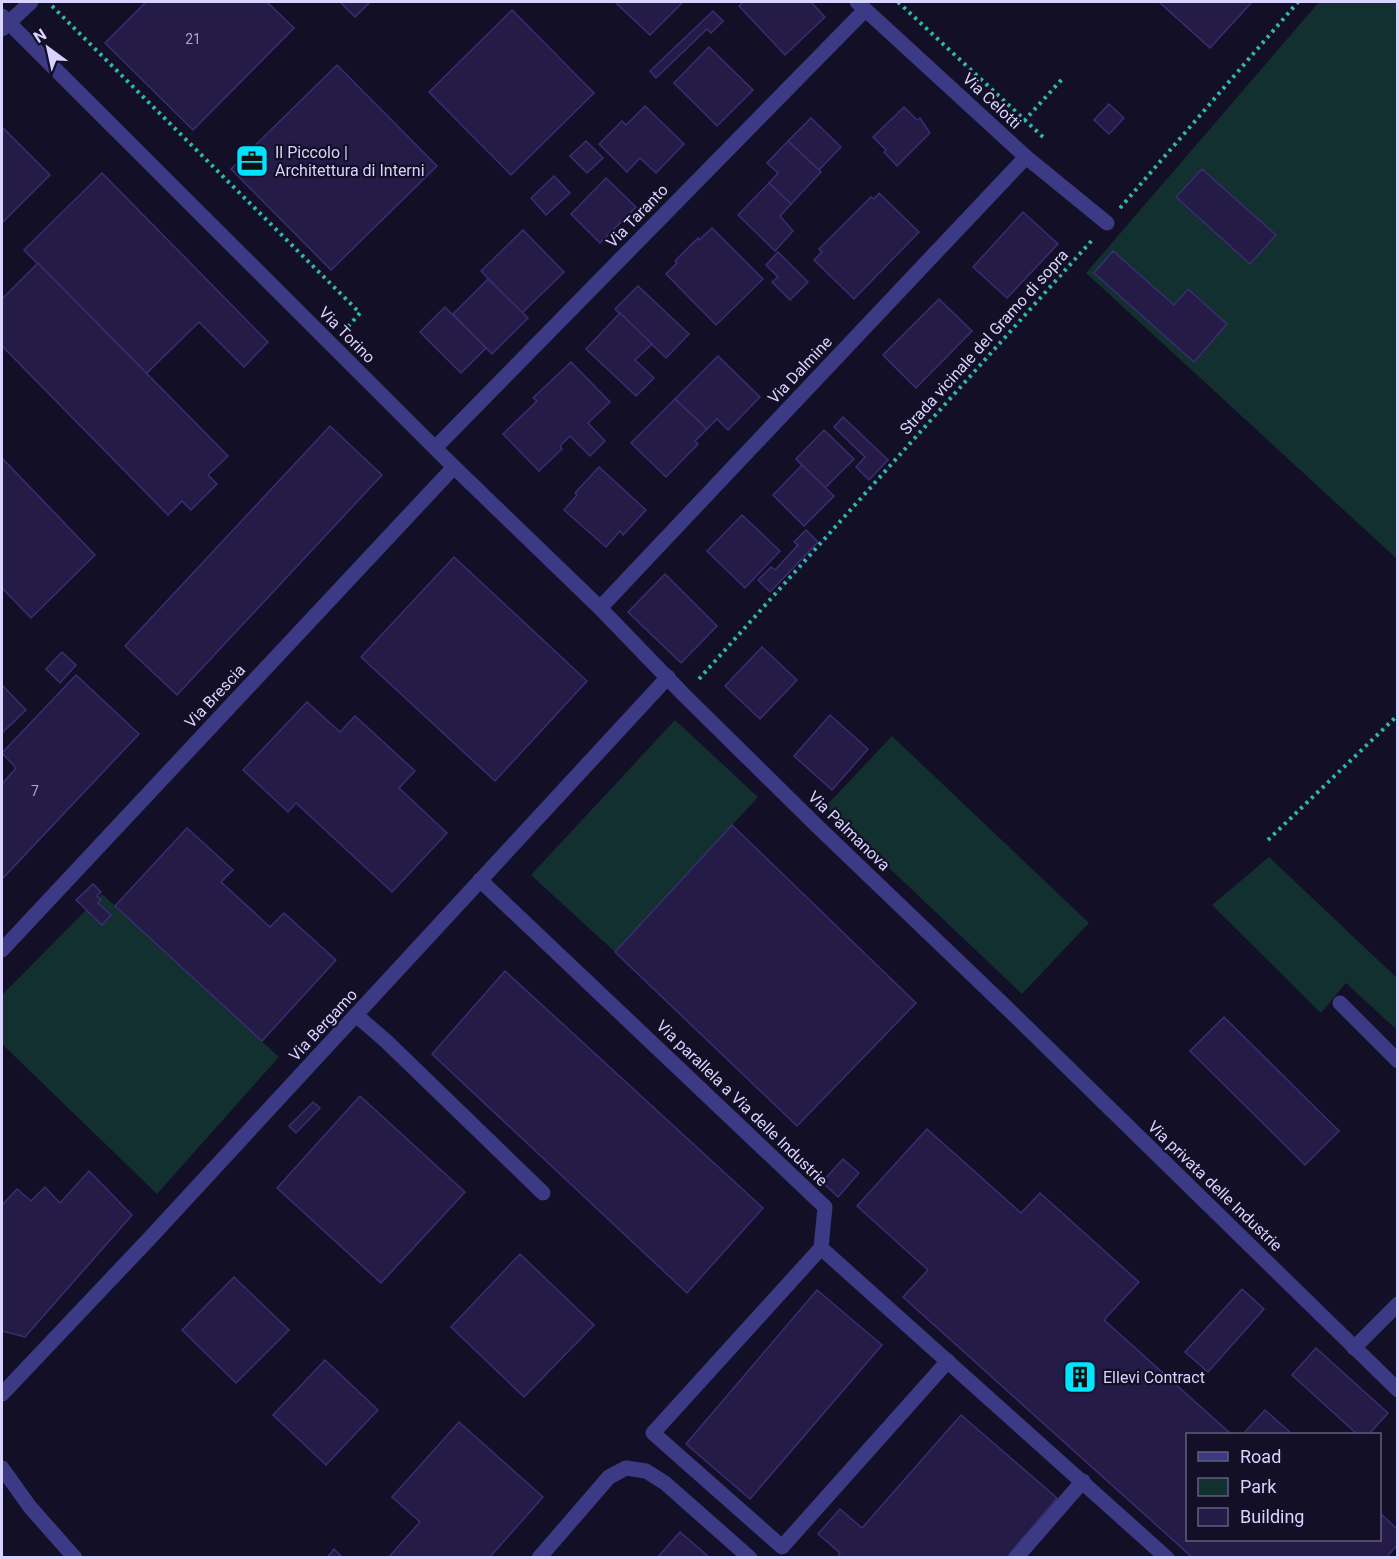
<svg xmlns="http://www.w3.org/2000/svg" width="1399" height="1559" viewBox="0 0 1399 1559" font-family="Roboto,sans-serif">
	<style>
		.green { fill: #12302f }
		.building { fill: #241b47; stroke: #3b2d73; stroke-width: 1.5 }
		.lines { fill: none; stroke-linecap: round; stroke-linejoin: round }
		.path { stroke: #2fb8b0; stroke-width: 4; stroke-dasharray: 3 4.5; stroke-linecap: butt }
		.minor { stroke: #3d3a85; stroke-width: 15 }
		.labels { text-anchor: middle; dominant-baseline: central; stroke-width: 4.5; stroke-linejoin: round; paint-order: stroke }
		.number-label { font-size: 14px; fill: #aca6d1 }
		.street-label { font-size: 16px; fill: #d9d4ff; stroke: #130f26 }
		.poi-label { font-size: 16px; fill: #d9d4ff; stroke: #130f26; text-anchor: start }
	</style>
	<rect width="100%" height="100%" fill="#130f26"/>
	<!-- green -->
	<g class="green">
		<polygon points="1319,2 1397,2 1397,559 1086,273"/>
		<polygon points="675,720 758,797 615,952 531,875"/>
		<polygon points="892,736 1089,923 1022,994 825,807"/>
		<polygon points="1269,857 1397,978 1397,1030 1346,983 1321,1013 1212,905"/>
		<polygon points="102,894 279,1057 157,1194 2,1044 2,995"/>
	</g>
	<!-- building -->
	<g class="building">
		<polygon points="146,2 267,2 294,28 193,130 105,43"/>
		<polygon points="340,2 370,2 355,17"/>
		<polygon points="615,2 683,2 650,35"/>
		<polygon points="743,2 811,2 825,17 785,55 739,6"/>
		<polygon points="1159,2 1252,2 1210,48"/>
		<polygon points="512,10 594,93 511,175 429,92"/>
		<polygon points="713,11 723,21 711,33 707,29 656,78 650,71"/>
		<polygon points="709,47 753,90 717,126 674,83"/>
		<polygon points="337,65 437,166 331,270 231,169"/>
		<polygon points="1109,104 1124,118 1109,134 1094,120"/>
		<polygon points="645,106 684,144 656,173 640,158 627,172 599,144 622,121 626,125"/>
		<polygon points="904,107 917,120 920,118 930,133 897,166 884,152 886,150 873,137"/>
		<polygon points="811,118 841,147 819,170 788,141"/>
		<polygon points="2,127 50,175 2,223"/>
		<polygon points="586,141 603,158 587,173 570,156"/>
		<polygon points="788,141 821,172 791,204 769,183 778,173 767,163"/>
		<polygon points="1202,169 1276,235 1250,264 1176,197"/>
		<polygon points="102,173 268,342 244,367 199,322 146,374 24,250"/>
		<polygon points="554,176 570,193 546,215 531,198"/>
		<polygon points="606,178 636,207 600,243 571,214"/>
		<polygon points="769,183 791,204 780,216 793,231 775,251 738,215"/>
		<polygon points="879,193 919,232 854,299 814,260 822,252 819,249 871,197 874,199"/>
		<polygon points="1023,212 1058,244 1007,298 973,267"/>
		<polygon points="712,228 763,279 716,325 666,274 677,263 675,261 698,238 699,240"/>
		<polygon points="523,230 564,272 522,313 481,271"/>
		<polygon points="1113,251 1174,305 1188,289 1227,324 1194,362 1094,273"/>
		<polygon points="778,252 808,282 790,300 772,282 778,277 766,265"/>
		<polygon points="38,263 228,456 208,475 217,484 191,510 182,501 168,515 2,346 2,299"/>
		<polygon points="488,279 528,318 492,354 453,314"/>
		<polygon points="638,286 689,334 666,358 615,309"/>
		<polygon points="939,299 972,331 916,388 883,355"/>
		<polygon points="445,307 486,348 461,373 420,332"/>
		<polygon points="620,313 652,344 635,360 654,378 636,396 586,349"/>
		<polygon points="718,356 760,397 728,430 717,419 707,429 675,399"/>
		<polygon points="571,362 610,402 588,423 605,441 590,456 570,436 560,446 562,449 539,471 503,434 537,401 533,398"/>
		<polygon points="675,399 707,429 695,441 698,444 666,477 631,443"/>
		<polygon points="843,417 888,460 869,480 856,467 865,457 834,427"/>
		<polygon points="330,426 382,475 177,695 125,646"/>
		<polygon points="824,430 854,459 825,488 796,459"/>
		<polygon points="2,458 95,555 31,618 2,588"/>
		<polygon points="802,465 834,496 804,526 773,495"/>
		<polygon points="599,467 646,510 623,535 620,531 606,547 564,510 577,495 575,493"/>
		<polygon points="742,515 780,551 745,588 707,551"/>
		<polygon points="806,530 818,542 770,592 758,580 771,567 775,570 798,545 794,542"/>
		<polygon points="454,557 587,681 495,781 361,657"/>
		<polygon points="665,574 717,626 681,663 628,612"/>
		<polygon points="762,647 797,680 760,719 725,686"/>
		<polygon points="62,652 76,665 60,683 46,669"/>
		<polygon points="76,675 139,734 2,879 2,784 16,768 2,753"/>
		<polygon points="2,685 26,710 2,733"/>
		<polygon points="307,702 340,732 355,716 415,771 399,788 447,833 392,892 296,803 288,812 243,770"/>
		<polygon points="830,715 868,749 832,790 794,756"/>
		<polygon points="732,825 916,1003 797,1126 615,952"/>
		<polygon points="187,828 233,870 221,882 270,927 284,913 336,960 262,1041 115,906"/>
		<polygon points="93,884 101,892 97,896 101,900 98,903 111,915 102,925 76,900"/>
		<polygon points="505,971 763,1208 687,1293 432,1054"/>
		<polygon points="1224,1017 1339,1131 1305,1165 1190,1051"/>
		<polygon points="360,1096 465,1192 381,1283 277,1188"/>
		<polygon points="313,1102 320,1108 296,1133 289,1126"/>
		<polygon points="927,1129 1021,1213 1040,1193 1139,1282 1104,1320 1231,1434 1188,1434 1188,1540 1380,1540 1380,1513 1398,1530 1398,1544 1386,1558 1193,1558 903,1297 928,1270 857,1206"/>
		<polygon points="843,1159 859,1173 838,1197 822,1182"/>
		<polygon points="89,1171 132,1215 25,1337 2,1331 2,1205 17,1189 31,1201 45,1187 60,1203"/>
		<polygon points="520,1254 594,1325 524,1397 451,1327"/>
		<polygon points="234,1277 289,1330 236,1383 182,1330"/>
		<polygon points="1242,1289 1264,1309 1208,1372 1185,1352"/>
		<polygon points="817,1290 882,1345 750,1499 686,1444"/>
		<polygon points="1316,1348 1388,1413 1369,1434 1357,1434 1292,1375"/>
		<polygon points="325,1360 378,1410 326,1465 273,1415"/>
		<polygon points="1265,1410 1292,1434 1243,1434"/>
		<polygon points="961,1415 1057,1498 1006,1558 837,1558 840,1553 818,1534 840,1509 862,1528"/>
		<polygon points="459,1422 543,1497 489,1558 388,1558 420,1522 392,1497"/>
		<polygon points="680,1532 710,1558 657,1558"/>
		<polygon points="334,1549 343,1558 327,1558"/>
	</g>
	<g class="lines">
		<!-- path -->
		<g class="path">
			<polyline points="898,2 1043,137"/>
			<polyline points="52,6 360,313 345,330"/>
			<polyline points="1024,121 1063,78"/>
			<polyline points="1120,208 1298,2"/>
			<polyline points="699,679 1094,238"/>
			<polyline points="1268,840 1398,715"/>
		</g>
		<!-- minor -->
		<g class="minor">
			<polyline points="857,2 1026,157 1107,223"/>
			<polyline points="2,16 454,467 600,608 684,695 816,825 1007,1008 1398,1390"/>
			<polyline points="2,29 31,2"/>
			<polyline points="435,448 865,10"/>
			<polyline points="600,608 1026,157"/>
			<polyline points="480,880 825,1207 821,1248 1167,1558"/>
			<polyline points="2,950 454,467"/>
			<polyline points="1340,1003 1398,1061"/>
			<polyline points="356,1015 386,1041 543,1193"/>
			<polyline points="821,1248 653,1433 782,1547 948,1361"/>
			<polyline points="1354,1348 1398,1304"/>
			<polyline points="2,1394 149,1239 668,677"/>
			<polyline points="2,1468 30,1507 75,1558"/>
			<polyline points="539,1558 609,1477 626,1468 646,1471 665,1483 750,1558"/>
			<polyline points="1016,1558 1083,1481"/>
		</g>
	</g>
	<!-- icons -->
	<defs>
		<g id="office-square" transform="scale(1.725)"><rect x="-9" y="-9" width="18" height="18" rx="4" fill="#00e5ff" stroke="#130f26"/><path d="M-6-3h4V-5.5h4V-3h4V5H-6ZM-1-4.5V-3h2v-1.5ZM-6 0V1H6V0Z" fill="#111"/></g>
		<g id="building-square" transform="scale(1.725)"><rect x="-9" y="-9" width="18" height="18" rx="4" fill="#00e5ff" stroke="#130f26"/><path d="M-4-6H4V6H1V3H-1V6H-4ZM-2.5-4.3h1.7v1.8h-1.7ZM.8-4.3h1.7v1.8H.8ZM-2.5-1h1.7V.8h-1.7ZM.8-1h1.7V.8H.8Z" fill="#111"/></g>
	</defs>
	<g fill-rule="evenodd">
		<use href="#office-square" x="252" y="161"/>
		<use href="#building-square" x="1080" y="1377"/>
	</g>
	<g class="labels">
		<!-- number labels -->
		<g class="number-label">
			<text x="193" y="39">21</text>
			<text x="35" y="791">7</text>
		</g>
		<!-- street labels -->
		<g class="street-label">
			<text transform="translate(992 101) rotate(43)">Via Celotti</text>
			<text transform="translate(637 216) rotate(-46)">Via Taranto</text>
			<text transform="translate(347 335) rotate(45)">Via Torino</text>
			<text transform="translate(984 342) rotate(-48)">Strada vicinale del Gramo di sopra</text>
			<text transform="translate(800 370) rotate(-47)">Via Dalmine</text>
			<text transform="translate(215 696) rotate(-47)">Via Brescia</text>
			<text transform="translate(849 831) rotate(44)">Via Palmanova</text>
			<text transform="translate(323 1025) rotate(-47)">Via Bergamo</text>
			<text transform="translate(742 1103) rotate(44)">Via parallela a Via delle Industrie</text>
			<text transform="translate(1215 1186) rotate(44)">Via privata delle Industrie</text>
		</g>
		<!-- poi labels -->
		<g class="poi-label">
			<text x="275" y="152">Il Piccolo |<tspan x="275" dy="18">Architettura di Interni</tspan></text>
			<text x="1103" y="1377">Ellevi Contract</text>
		</g>
	</g>
	<!-- border -->
	<rect width="1399" height="1559" fill="none" stroke="#d9d4ff" stroke-width="6"/>
	<!-- legend -->
	<rect x="1186" y="1433" width="195" height="108" fill="#130f26" stroke="#625e7d" stroke-width="1.5"/>
	<rect x="1198" y="1452" width="30" height="9" fill="#3d3a85" stroke="#625e7d" stroke-width="1.5"/>
	<text x="1240" y="1463" font-size="18" fill="#d9d4ff">Road</text>
	<rect x="1198" y="1478" width="30" height="18" fill="#12302f" stroke="#625e7d" stroke-width="1.5"/>
	<text x="1240" y="1493" font-size="18" fill="#d9d4ff">Park</text>
	<rect x="1198" y="1508" width="30" height="18" fill="#241b47" stroke="#625e7d" stroke-width="1.5"/>
	<text x="1240" y="1523" font-size="18" fill="#d9d4ff">Building</text>
	<!-- north arrow -->
	<g transform="translate(48 48) rotate(327)" stroke="#130f26" stroke-width="4.5" paint-order="stroke">
	<path d="M0-4.5L10 22L0 15L-10 22Z" fill="#d9d4ff"/>
	<text y="-9" font-size="16" font-weight="bold" text-anchor="middle" fill="#d9d4ff">N</text>
	</g>
</svg>
